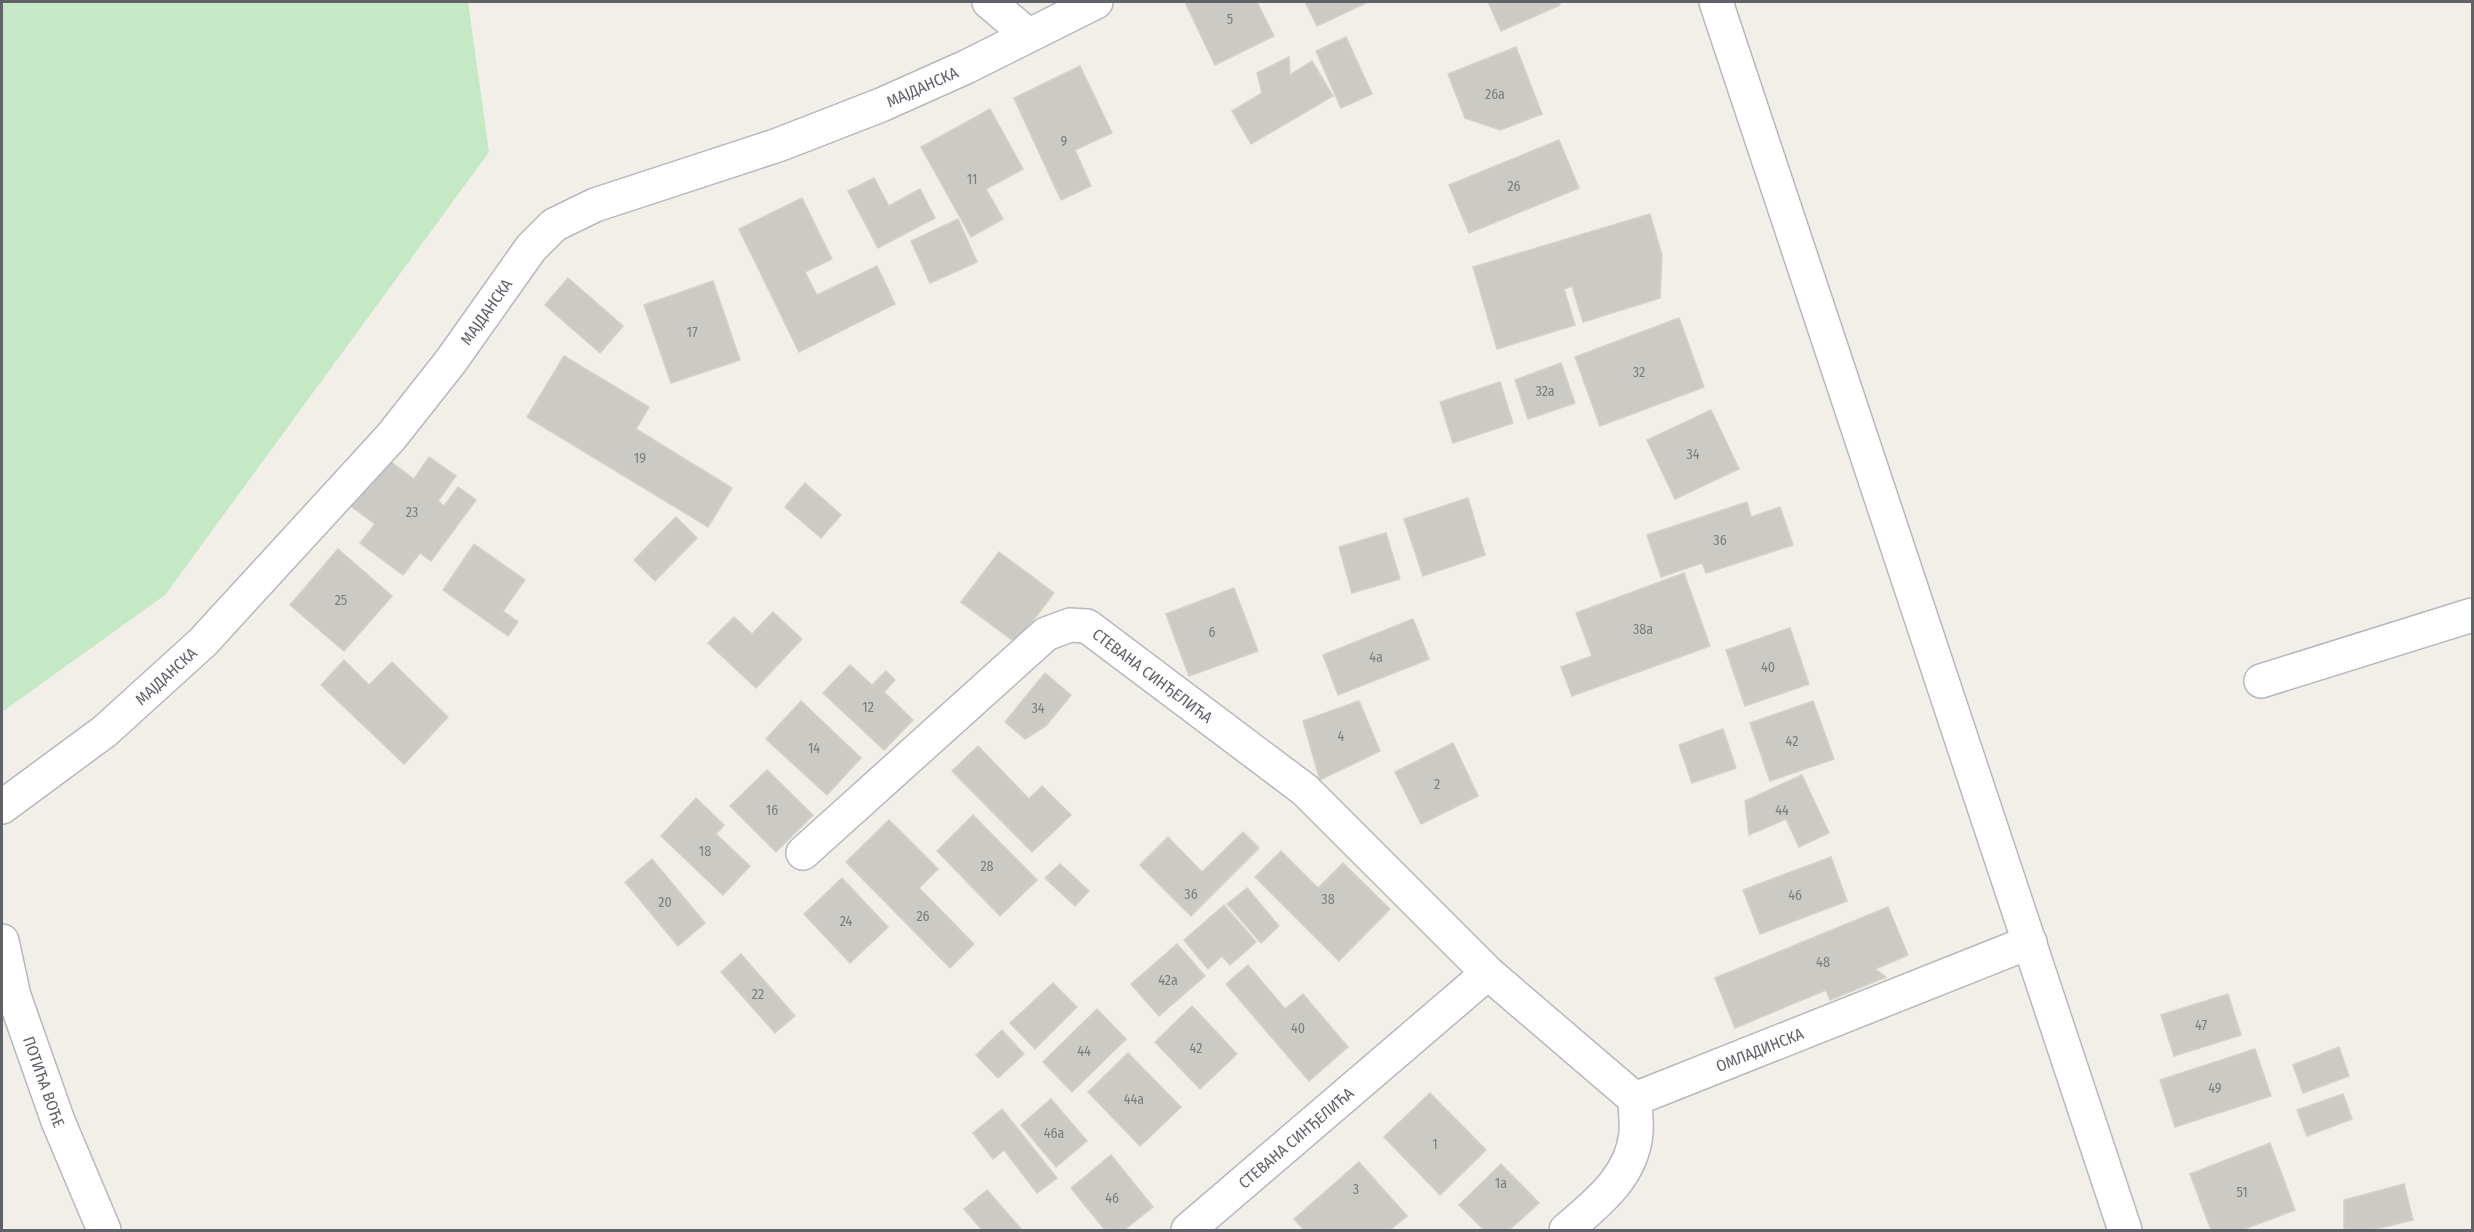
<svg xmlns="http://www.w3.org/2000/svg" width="2474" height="1232" viewBox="0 0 2474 1232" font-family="'Fira Sans Condensed',sans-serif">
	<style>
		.green { fill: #c5e8c5 }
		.building { fill: #cccac5; stroke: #d6d1c6; stroke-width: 1.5 }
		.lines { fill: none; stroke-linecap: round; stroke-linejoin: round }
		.minor-casing { stroke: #b5b8bc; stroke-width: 36 }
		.minor { stroke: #fff; stroke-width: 33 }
		.labels { text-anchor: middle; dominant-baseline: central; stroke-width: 6; stroke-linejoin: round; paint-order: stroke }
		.number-label { font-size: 14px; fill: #7a7d7f }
		.street-label { font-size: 16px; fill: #5f6368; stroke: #fff }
	</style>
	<rect width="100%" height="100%" fill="#f1efe8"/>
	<!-- green -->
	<polygon class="green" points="2,2 468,2 489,152 165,595 2,712"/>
	<!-- building -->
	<g class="building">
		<polygon points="1185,2 1257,2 1274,36 1215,65"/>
		<polygon points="1305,2 1368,2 1317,26"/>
		<polygon points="1488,2 1559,2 1560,5 1501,31"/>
		<polygon points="1346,37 1372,94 1341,108 1316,51"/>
		<polygon points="1516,47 1542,114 1500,130 1465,118 1448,74"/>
		<polygon points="1289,57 1290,75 1312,61 1333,96 1251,144 1232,111 1262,93 1257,73"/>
		<polygon points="1080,66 1112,133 1075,150 1091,186 1061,200 1014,98"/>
		<polygon points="990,109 1023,169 986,189 1003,219 971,237 921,147"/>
		<polygon points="1559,140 1579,188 1469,233 1449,185"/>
		<polygon points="874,178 889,206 920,189 935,218 878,248 848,191"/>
		<polygon points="802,198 832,259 805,272 817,295 877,266 895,304 799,352 739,229"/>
		<polygon points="1650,214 1662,255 1660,298 1583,322 1572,286 1564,289 1575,325 1497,349 1473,267"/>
		<polygon points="958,219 977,262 930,283 911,241"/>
		<polygon points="568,278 623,326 600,353 545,305"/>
		<polygon points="713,281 740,360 671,383 644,305"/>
		<polygon points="1679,318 1704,387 1600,426 1575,357"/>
		<polygon points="564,356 649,407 636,429 732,488 708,527 527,417"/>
		<polygon points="1561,363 1575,403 1528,419 1515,380"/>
		<polygon points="1500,382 1513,423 1453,443 1440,402"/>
		<polygon points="1711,410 1739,469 1675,499 1647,440"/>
		<polygon points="383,456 414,479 429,457 456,476 438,501 444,506 458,487 476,500 431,561 420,553 403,575 360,543 375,524 348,504"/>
		<polygon points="805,483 841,515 821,538 785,507"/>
		<polygon points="1468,498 1485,555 1423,576 1404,519"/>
		<polygon points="1747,502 1751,517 1780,507 1793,545 1706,573 1702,563 1661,577 1647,535"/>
		<polygon points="676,517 697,538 655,581 634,560"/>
		<polygon points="1386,533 1400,579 1352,593 1339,547"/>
		<polygon points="474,544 525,580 503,611 518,622 508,636 443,590"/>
		<polygon points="338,549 392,596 344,651 290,605"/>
		<polygon points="999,552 1054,593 1016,643 961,602"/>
		<polygon points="1684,573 1710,646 1572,696 1561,667 1592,656 1576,613"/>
		<polygon points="1234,588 1258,651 1189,676 1166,614"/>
		<polygon points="773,612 802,639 756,688 708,643 734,617 752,634"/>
		<polygon points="1413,619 1429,659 1338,695 1323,655"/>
		<polygon points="1790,628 1809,684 1745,706 1726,650"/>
		<polygon points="344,660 369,685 392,662 448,717 404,764 321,685"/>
		<polygon points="850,665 872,685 886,671 895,680 884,692 913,720 884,750 823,693"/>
		<polygon points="1045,673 1071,695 1046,726 1025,739 1005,722"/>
		<polygon points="801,701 861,758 827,795 766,739"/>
		<polygon points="1359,701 1380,751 1320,780 1303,721"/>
		<polygon points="1813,701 1834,759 1770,781 1750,723"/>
		<polygon points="1723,729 1736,768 1692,783 1679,745"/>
		<polygon points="1453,743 1478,796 1421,824 1395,772"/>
		<polygon points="978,746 1029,799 1042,786 1071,815 1032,852 952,771"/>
		<polygon points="767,770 813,815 776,852 730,806"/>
		<polygon points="1802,775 1829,833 1799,847 1786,819 1749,835 1745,801"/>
		<polygon points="696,798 724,825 716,834 750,866 723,895 661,836"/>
		<polygon points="973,815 1037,880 1000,916 937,851"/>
		<polygon points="889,820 938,869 919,888 974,944 950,968 846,862"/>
		<polygon points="1243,832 1259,848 1191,916 1140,865 1168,837 1202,872"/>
		<polygon points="1281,851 1318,888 1343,863 1390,909 1339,961 1255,877"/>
		<polygon points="1831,857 1847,901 1760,934 1743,890"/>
		<polygon points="652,859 705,923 678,946 625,882"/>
		<polygon points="1060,864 1089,891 1075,906 1045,878"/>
		<polygon points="842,878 888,927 850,963 804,914"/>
		<polygon points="1247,888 1279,926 1261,943 1227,904"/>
		<polygon points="1224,905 1256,942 1230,965 1222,956 1208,969 1184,940"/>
		<polygon points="1888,907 1908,955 1875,969 1886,977 1830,1000 1826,990 1735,1028 1715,978"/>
		<polygon points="1177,944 1205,976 1159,1016 1131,984"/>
		<polygon points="741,954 795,1016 775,1033 721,972"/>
		<polygon points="1248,965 1285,1009 1303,994 1348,1047 1309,1081 1226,984"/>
		<polygon points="1053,983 1077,1007 1035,1049 1010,1023"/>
		<polygon points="2228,994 2241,1035 2174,1056 2161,1015"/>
		<polygon points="1192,1006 1237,1054 1200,1089 1155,1042"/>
		<polygon points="1097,1009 1126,1039 1072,1092 1043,1062"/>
		<polygon points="1002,1030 1024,1054 998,1078 976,1055"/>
		<polygon points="2339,1047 2349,1076 2303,1093 2293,1065"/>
		<polygon points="2255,1049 2271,1096 2175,1127 2160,1080"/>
		<polygon points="1128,1053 1181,1107 1140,1146 1088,1092"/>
		<polygon points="1430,1093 1486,1150 1440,1195 1384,1137"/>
		<polygon points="2343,1094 2352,1119 2307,1136 2297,1110"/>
		<polygon points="1051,1099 1087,1141 1056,1167 1021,1125"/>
		<polygon points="1002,1109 1057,1178 1037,1193 1004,1150 993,1159 973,1133"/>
		<polygon points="2270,1143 2295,1210 2242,1230 2211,1230 2190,1174"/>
		<polygon points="1111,1155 1153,1207 1124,1230 1105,1230 1071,1188"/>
		<polygon points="1359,1162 1407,1216 1390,1230 1304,1230 1294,1219"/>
		<polygon points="1501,1164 1539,1203 1509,1230 1484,1230 1459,1205"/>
		<polygon points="2404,1184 2413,1220 2372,1230 2344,1230 2344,1200"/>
		<polygon points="987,1190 1022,1230 982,1230 964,1209"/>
	</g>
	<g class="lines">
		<!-- minor casing -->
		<g class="minor-casing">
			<g id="minor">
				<polyline points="989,2 1028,35"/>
				<polyline points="1716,2 2125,1230"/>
				<polyline points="2261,681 2472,615"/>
				<path id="s1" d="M2 807 105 731 203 642 391 437 451 361 531 248 554 225 595 205 778 145 881 105 966 67 1096 2"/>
				<path id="s2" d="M803 853 1046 634 1070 625 1087 626 1305 790 1488 973 1635 1099"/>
				<path id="s3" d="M2 941 14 996 58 1121 104 1230"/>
				<path id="s4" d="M1635 1099 2030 942"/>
				<path id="s5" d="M1188 1230 1488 973"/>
				<path d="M1566 1230C1597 1203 1632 1177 1636 1133 1637 1122 1635 1110 1635 1099"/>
			</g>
		</g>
		<!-- minor -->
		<use href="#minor" class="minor"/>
	</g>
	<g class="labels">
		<!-- number labels -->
		<g class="number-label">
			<text x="1230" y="19">5</text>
			<text x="1495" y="94">26a</text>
			<text x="1064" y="141">9</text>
			<text x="972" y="179">11</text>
			<text x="1514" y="186">26</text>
			<text x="692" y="332">17</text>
			<text x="1639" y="372">32</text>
			<text x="1545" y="391">32a</text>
			<text x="1693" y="454">34</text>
			<text x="640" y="458">19</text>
			<text x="412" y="512">23</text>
			<text x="1720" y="540">36</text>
			<text x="341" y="600">25</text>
			<text x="1643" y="629">38a</text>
			<text x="1212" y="632">6</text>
			<text x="1376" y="657">4a</text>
			<text x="1768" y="667">40</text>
			<text x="868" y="707">12</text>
			<text x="1038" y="708">34</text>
			<text x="1341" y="736">4</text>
			<text x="1792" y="741">42</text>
			<text x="814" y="748">14</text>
			<text x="1437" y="784">2</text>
			<text x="772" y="810">16</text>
			<text x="1782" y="810">44</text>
			<text x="705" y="851">18</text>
			<text x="987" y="866">28</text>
			<text x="1191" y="894">36</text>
			<text x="1795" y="895">46</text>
			<text x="1328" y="899">38</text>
			<text x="665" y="902">20</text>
			<text x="923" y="916">26</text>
			<text x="846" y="921">24</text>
			<text x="1823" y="962">48</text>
			<text x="1168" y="980">42a</text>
			<text x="758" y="994">22</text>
			<text x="2201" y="1025">47</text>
			<text x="1298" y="1028">40</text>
			<text x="1196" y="1048">42</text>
			<text x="1084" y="1051">44</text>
			<text x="2215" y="1088">49</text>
			<text x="1134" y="1099">44a</text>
			<text x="1054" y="1133">46a</text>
			<text x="1435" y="1144">1</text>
			<text x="1501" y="1183">1a</text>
			<text x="1356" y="1189">3</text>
			<text x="2242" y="1192">51</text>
			<text x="1112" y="1198">46</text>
		</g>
		<!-- street labels -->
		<g class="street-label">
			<text stroke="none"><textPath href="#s1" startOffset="1200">МАЈДАНСКА</textPath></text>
			<text stroke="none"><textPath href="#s1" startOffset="696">МАЈДАНСКА</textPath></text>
			<text stroke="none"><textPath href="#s2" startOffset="452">СТЕВАНА СИНЂЕЛИЋА</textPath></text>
			<text stroke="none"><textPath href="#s1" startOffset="210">МАЈДАНСКА</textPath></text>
			<text stroke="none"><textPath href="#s4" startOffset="134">ОМЛАДИНСКА</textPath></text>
			<text stroke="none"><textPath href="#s3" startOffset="147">ПОТИЋА ВОЋЕ</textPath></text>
			<text stroke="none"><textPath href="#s5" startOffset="142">СТЕВАНА СИНЂЕЛИЋА</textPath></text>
		</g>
	</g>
	<!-- border -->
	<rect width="2474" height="1232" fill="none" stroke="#5f6368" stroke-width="6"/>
</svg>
